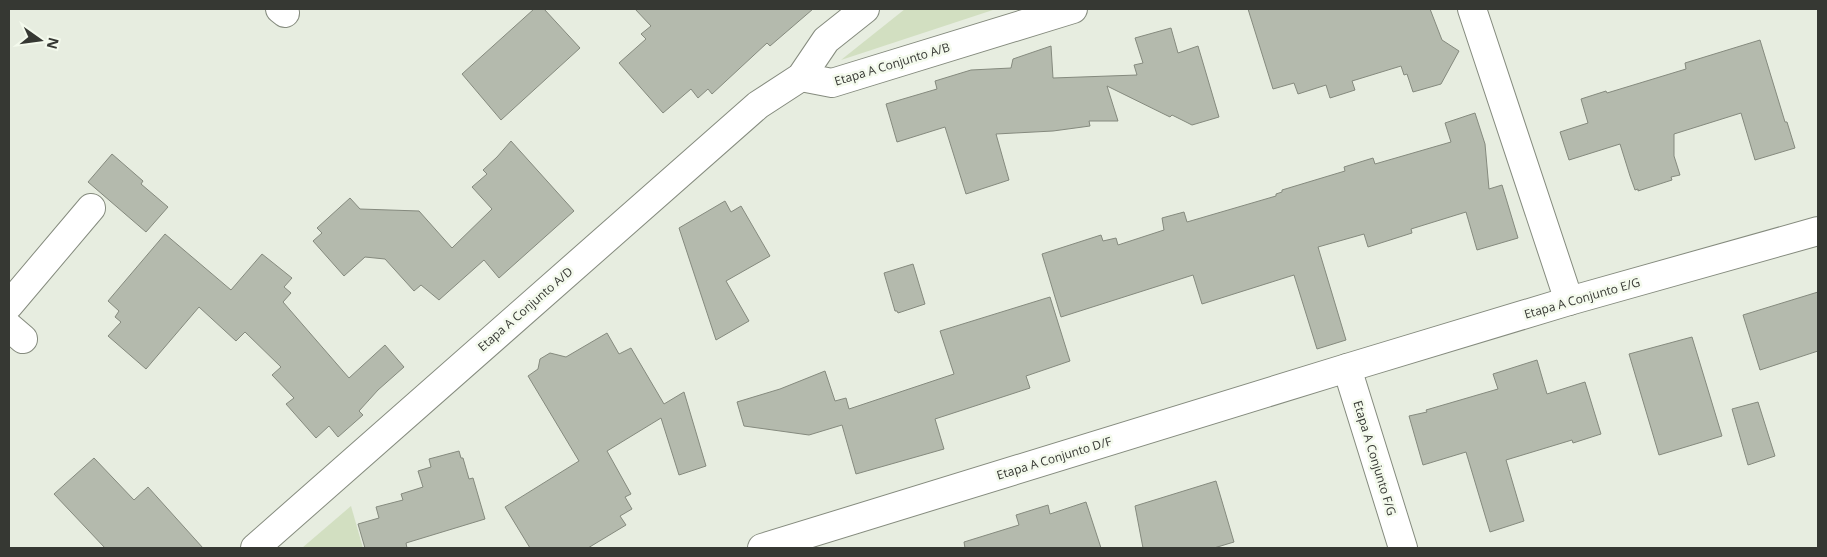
<svg xmlns="http://www.w3.org/2000/svg" width="1827" height="557" viewBox="0 0 1827 557" font-family="'Open Sans',sans-serif">
	<style>
		.green { fill: #d2dfc1 }
		.building { fill: #b4baad; stroke: #858a7e }
		.lines { fill: none; stroke-linecap: round; stroke-linejoin: round }
		.minor-casing { stroke: #858b7e; stroke-width: 30 }
		.minor { stroke: #fff; stroke-width: 28 }
		.labels { text-anchor: middle; dominant-baseline: central; stroke-width: 5; stroke-linejoin: round; paint-order: stroke }
		.street-label { font-size: 12px; fill: #363833; stroke: #f4faed }
	</style>
	<rect width="100%" height="100%" fill="#e7ede0"/>
	<!-- green -->
	<g class="green">
		<polygon points="905,9 996,9 841,60"/>
		<polygon points="351,506 363,548 302,548"/>
	</g>
	<!-- building -->
	<g class="building">
		<polygon points="534,9 544,9 580,48 501,120 462,74"/>
		<polygon points="635,9 813,9 770,46 767,43 712,94 708,89 698,98 691,89 663,113 619,63 646,39 641,34 651,26"/>
		<polygon points="1248,9 1430,9 1442,40 1459,51 1441,84 1413,92 1407,74 1404,75 1401,66 1352,81 1355,90 1330,98 1326,85 1298,94 1294,83 1273,89"/>
		<polygon points="1171,28 1178,53 1198,46 1219,117 1192,125 1172,115 1170,117 1107,86 1118,121 1089,121 1090,126 1053,131 996,134 1009,180 966,194 945,127 897,142 886,104 937,89 935,81 971,70 1011,68 1013,59 1051,46 1053,78 1137,75 1134,65 1143,63 1135,38"/>
		<polygon points="1760,40 1785,122 1787,122 1795,148 1755,160 1741,113 1674,134 1674,156 1680,175 1671,177 1672,180 1638,191 1638,189 1635,190 1630,176 1620,144 1569,160 1560,132 1588,123 1581,99 1606,91 1607,93 1686,69 1685,63"/>
		<polygon points="1475,113 1485,144 1489,189 1502,185 1518,238 1477,250 1466,212 1411,229 1412,233 1368,247 1364,234 1318,247 1346,340 1317,349 1294,275 1202,304 1193,275 1061,317 1042,254 1101,235 1103,241 1116,238 1118,245 1164,230 1162,218 1184,212 1187,222 1276,196 1276,194 1282,192 1282,190 1345,171 1344,167 1373,158 1375,164 1451,142 1445,123"/>
		<polygon points="511,141 574,211 499,278 484,260 439,300 421,285 414,291 385,259 365,257 344,276 313,241 322,233 317,228 350,198 360,209 419,211 452,248 492,209 472,187 487,174 483,170 497,157"/>
		<polygon points="112,154 143,181 141,184 168,207 146,232 88,182"/>
		<polygon points="725,201 731,212 741,206 770,256 726,281 749,321 716,340 679,228"/>
		<polygon points="165,234 231,290 262,254 292,278 284,287 291,293 283,302 349,378 385,345 404,367 378,390 359,411 363,415 338,437 329,426 316,438 286,404 294,398 272,375 281,367 245,332 236,341 199,307 146,369 108,336 121,322 115,317 119,311 108,301"/>
		<polygon points="913,264 925,304 898,313 897,311 895,311 884,273"/>
		<polygon points="1818,292 1818,351 1760,370 1743,315"/>
		<polygon points="1050,297 1070,361 1026,376 1030,388 935,419 944,449 856,474 842,425 809,435 744,426 737,402 780,389 825,371 835,401 846,398 849,409 954,374 940,331"/>
		<polygon points="607,333 619,354 631,348 664,404 684,392 706,466 679,475 661,418 607,451 631,494 625,497 632,509 620,516 626,525 588,548 530,548 505,507 579,461 528,376 538,369 540,359 550,353 566,357"/>
		<polygon points="1692,337 1722,436 1659,455 1629,354"/>
		<polygon points="1537,360 1547,394 1585,382 1601,434 1573,443 1572,440 1506,460 1524,521 1490,532 1466,452 1423,465 1409,416 1427,412 1426,410 1498,389 1493,374"/>
		<polygon points="1758,402 1775,456 1748,465 1732,409"/>
		<polygon points="459,451 461,458 463,458 469,479 473,478 485,519 406,543 407,548 365,548 358,524 379,518 376,507 403,500 401,494 423,487 418,471 431,467 429,459"/>
		<polygon points="94,458 134,500 148,487 203,548 105,548 54,494"/>
		<polygon points="1216,481 1234,542 1214,548 1143,548 1135,506"/>
		<polygon points="1086,502 1101,548 965,548 964,542 1019,525 1016,515 1048,505 1050,514"/>
	</g>
	<g class="lines">
		<!-- minor casing -->
		<g class="minor-casing">
			<g id="minor">
				<polyline points="280,9 285,13"/>
				<polyline points="1472,9 1569,301"/>
				<polyline points="801,77 832,83 1073,9"/>
				<polyline points="9,305 91,208"/>
				<polyline points="9,327 23,339"/>
				<polyline points="1347,368 1403,548"/>
				<polyline points="255,548 758,105 801,77 826,40 865,9"/>
				<polyline points="762,548 1347,368 1569,301 1818,231"/>
			</g>
		</g>
		<!-- minor -->
		<use href="#minor" class="minor"/>
	</g>
	<g class="labels">
		<!-- street labels -->
		<g class="street-label">
			<text transform="translate(892 64) rotate(-17)">Etapa A Conjunto A/B</text>
			<text transform="translate(1582 298) rotate(-16)">Etapa A Conjunto E/G</text>
			<text transform="translate(525 309) rotate(-41)">Etapa A Conjunto A/D</text>
			<text transform="translate(1054 458) rotate(-17)">Etapa A Conjunto D/F</text>
			<text transform="translate(1375 458) rotate(73)">Etapa A Conjunto F/G</text>
		</g>
	</g>
	<!-- border -->
	<rect width="1827" height="557" fill="none" stroke="#363833" stroke-width="20"/>
	<!-- north arrow -->
	<g transform="translate(40 40) rotate(104)" stroke="#f4faed" stroke-width="4" paint-order="stroke">
	<path d="M0-4L9 19L0 12L-9 19Z" fill="#363833"/>
	<text y="-8" font-size="14" font-weight="bold" text-anchor="middle" fill="#363833">N</text>
	</g>
</svg>
